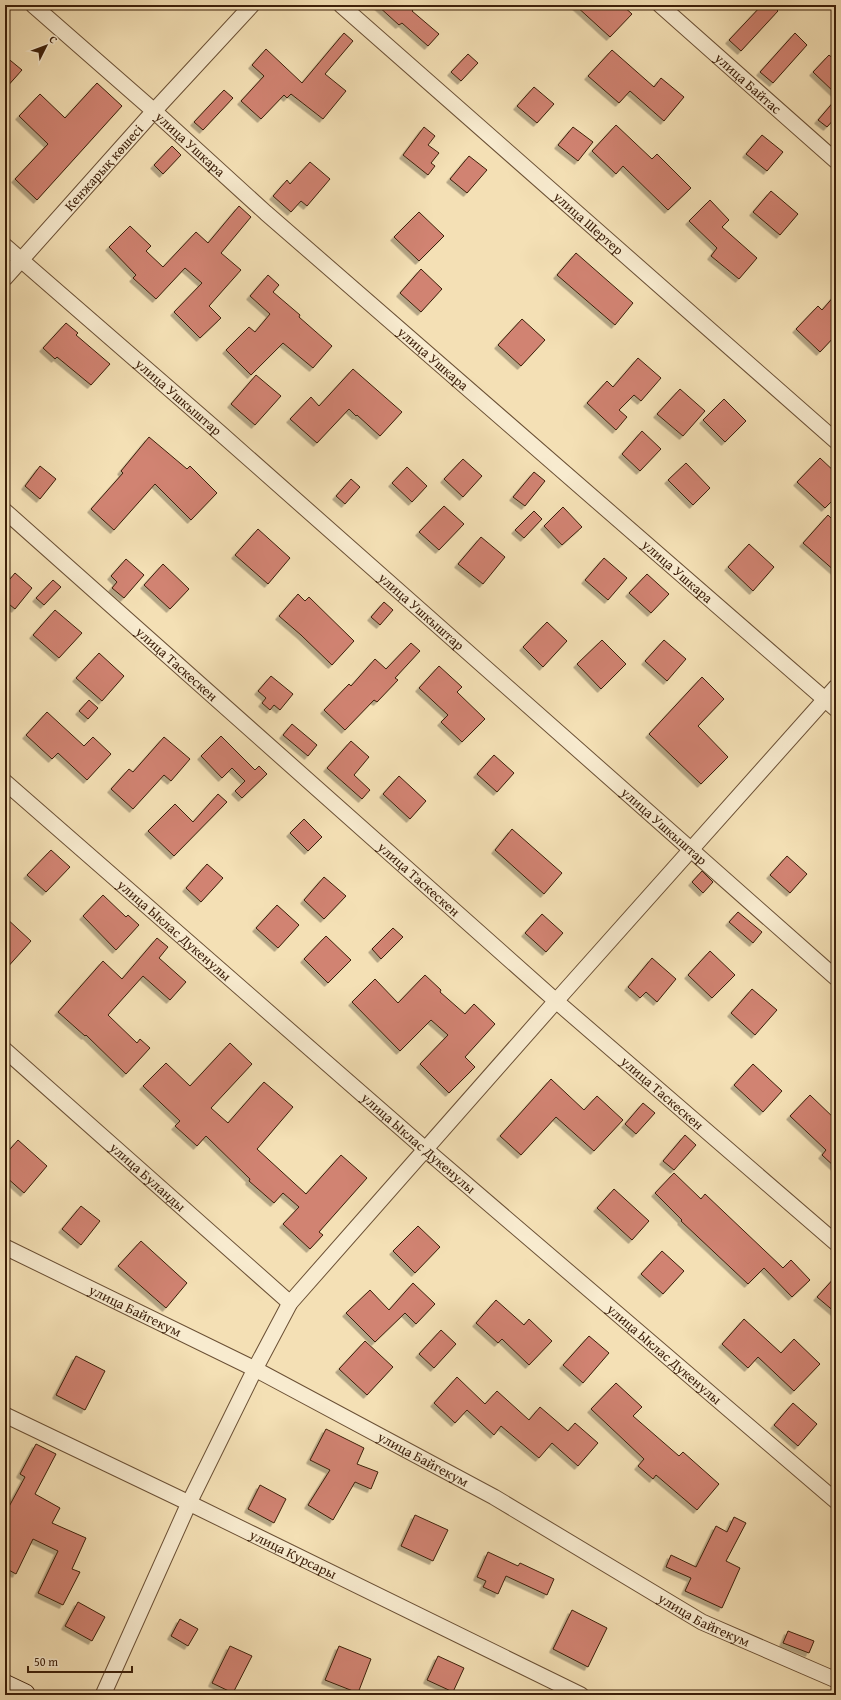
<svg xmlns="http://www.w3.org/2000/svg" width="841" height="1700" viewBox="0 0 841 1700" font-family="'Gentium Book Plus',serif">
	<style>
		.building { fill: #d18372; stroke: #3d200a; filter: url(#shadow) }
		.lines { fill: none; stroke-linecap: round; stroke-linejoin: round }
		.street-casing { stroke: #6b5035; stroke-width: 17 }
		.secondary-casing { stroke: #3d200a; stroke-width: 24 }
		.street { stroke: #f8ebcf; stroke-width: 15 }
		.secondary { stroke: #f8ebcf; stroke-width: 22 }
		.labels { text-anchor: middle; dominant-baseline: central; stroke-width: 4; stroke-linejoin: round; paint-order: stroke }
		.street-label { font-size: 14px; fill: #3d200a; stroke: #f8ebcf }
	</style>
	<defs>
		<filter id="shadow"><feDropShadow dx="-3.5" dy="3.5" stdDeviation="0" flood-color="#0004"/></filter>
	</defs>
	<rect width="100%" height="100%" fill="#f4e0b5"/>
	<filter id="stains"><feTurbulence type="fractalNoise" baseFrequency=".005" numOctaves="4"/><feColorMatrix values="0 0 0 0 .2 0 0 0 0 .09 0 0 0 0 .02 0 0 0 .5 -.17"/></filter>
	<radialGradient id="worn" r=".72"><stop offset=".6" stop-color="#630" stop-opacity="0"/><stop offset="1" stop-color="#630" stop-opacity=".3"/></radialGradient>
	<!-- building -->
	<g class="building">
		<polygon points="377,5 417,5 412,11 439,34 428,46 402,23 399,25"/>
		<polygon points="575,5 622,5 632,14 610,37"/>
		<polygon points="762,5 772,5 778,11 741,51 729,40"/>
		<polygon points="344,33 353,41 325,74 346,91 323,119 291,94 287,98 284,95 261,119 241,101 264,76 252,65 266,49 302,83"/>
		<polygon points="795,33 807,45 773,83 760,72"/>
		<polygon points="612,50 654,87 661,78 684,97 664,121 630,91 619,103 588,76"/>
		<polygon points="468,54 478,63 461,81 451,72"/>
		<polygon points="829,55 836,61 836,94 813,72"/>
		<polygon points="5,56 22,70 5,89"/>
		<polygon points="97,83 122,106 37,200 15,179 48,144 19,116 40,94 65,118"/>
		<polygon points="534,87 554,104 537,123 517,106"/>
		<polygon points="224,90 233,98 203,130 194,122"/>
		<polygon points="836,99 836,117 827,127 818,120"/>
		<polygon points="616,125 652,159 657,154 691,188 668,210 623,166 616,174 592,151"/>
		<polygon points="424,127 435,136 428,145 439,153 431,163 435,166 428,175 403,155"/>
		<polygon points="573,127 593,142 578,161 558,145"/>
		<polygon points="762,135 783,152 767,171 746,154"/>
		<polygon points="172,146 181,155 163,174 154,165"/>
		<polygon points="469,156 487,170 467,193 450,179"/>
		<polygon points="310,162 330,179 307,206 301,201 291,212 273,196 287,180 290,184"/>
		<polygon points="771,191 798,214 780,235 753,212"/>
		<polygon points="710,200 729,220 722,227 757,258 739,279 711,256 717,248 689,221"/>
		<polygon points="239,206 251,217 221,253 241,270 209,306 221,318 200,338 174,312 202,283 185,268 156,299 133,278 136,275 109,247 130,226 151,246 146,251 163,267 196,232 208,243"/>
		<polygon points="419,212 444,236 419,261 394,237"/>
		<polygon points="576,253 633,303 615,325 557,275"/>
		<polygon points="421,269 442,289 421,312 400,293"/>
		<polygon points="268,275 279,285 273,292 300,315 299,317 332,346 313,368 283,343 251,375 226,350 249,327 255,332 270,314 250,296"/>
		<polygon points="836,294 836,335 820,352 796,329 818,306 822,310"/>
		<polygon points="522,319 545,340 521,366 498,345"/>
		<polygon points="66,323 78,333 76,335 110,364 91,385 57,357 55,359 43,348"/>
		<polygon points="638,358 661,378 641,401 634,395 619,410 627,417 616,430 587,403 607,381 613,387"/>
		<polygon points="353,369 402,412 380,436 357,415 356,416 349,409 317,443 290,419 311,397 319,406"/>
		<polygon points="256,375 281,396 255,425 231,404"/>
		<polygon points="680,389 705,411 683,436 657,414"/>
		<polygon points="724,399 746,421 725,442 703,420"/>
		<polygon points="642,431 661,449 640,471 622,454"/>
		<polygon points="149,437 187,469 190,466 217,493 191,520 155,484 114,530 91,509 123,473 121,471"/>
		<polygon points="820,458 836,473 836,497 825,508 797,482"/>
		<polygon points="463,459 482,476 463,497 444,479"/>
		<polygon points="686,463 710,488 693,505 668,480"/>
		<polygon points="40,466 56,479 40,499 25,486"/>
		<polygon points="407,467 427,486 412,502 392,483"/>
		<polygon points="534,472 545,481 525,506 513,497"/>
		<polygon points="351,479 360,487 345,504 336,496"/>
		<polygon points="444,506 464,524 439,550 419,532"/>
		<polygon points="563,507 582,527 562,545 544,526"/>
		<polygon points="534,511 542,519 524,538 515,530"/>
		<polygon points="828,515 836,523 836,572 803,543"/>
		<polygon points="258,529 290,558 268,584 235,555"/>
		<polygon points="481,537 505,557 483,584 458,564"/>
		<polygon points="749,544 774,567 753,591 728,567"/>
		<polygon points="604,558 627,578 608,600 585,580"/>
		<polygon points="126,559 144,575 124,598 112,588 117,582 111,576"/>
		<polygon points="163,564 189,589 170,609 144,585"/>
		<polygon points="15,573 32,588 15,609 5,601 5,585"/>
		<polygon points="647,574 669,594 651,613 629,593"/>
		<polygon points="53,580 61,587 44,605 36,598"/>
		<polygon points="298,594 305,601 309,597 354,641 332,665 301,635 279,616"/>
		<polygon points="384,602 393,610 380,625 371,617"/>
		<polygon points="55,610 82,633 59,658 33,635"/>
		<polygon points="547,622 567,641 543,667 523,647"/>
		<polygon points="602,640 626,664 601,689 577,664"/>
		<polygon points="664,640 686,659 667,681 645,661"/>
		<polygon points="411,643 420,651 395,678 398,680 377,702 374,700 345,730 324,710 349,684 351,686 375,659 386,669"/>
		<polygon points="99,653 124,676 102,701 76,678"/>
		<polygon points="439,666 462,687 457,692 485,719 462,742 441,722 448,715 419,688"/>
		<polygon points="271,676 293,694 280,710 274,705 270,710 262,703 266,698 258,691"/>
		<polygon points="702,677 724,699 698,726 728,757 701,784 649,734"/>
		<polygon points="89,700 98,708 88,719 79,711"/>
		<polygon points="47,712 84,746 93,737 111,754 87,780 58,753 52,759 26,735"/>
		<polygon points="292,724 317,745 308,756 283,735"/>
		<polygon points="221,736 255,770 259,766 267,774 242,798 235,791 245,781 232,768 222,778 201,756"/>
		<polygon points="164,737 190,759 171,781 164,775 133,809 111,789 129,769 133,772"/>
		<polygon points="351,741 369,757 354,775 370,790 362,799 327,768"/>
		<polygon points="494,755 514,773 497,792 477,774"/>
		<polygon points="399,776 426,801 410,819 383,794"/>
		<polygon points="218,794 227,802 174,856 148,831 175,804 193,822"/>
		<polygon points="304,819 322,837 308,851 290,833"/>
		<polygon points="512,829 562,873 544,894 495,850"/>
		<polygon points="51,850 70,867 46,892 27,875"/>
		<polygon points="787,856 807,874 790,893 770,875"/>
		<polygon points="207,864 223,878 201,902 186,888"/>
		<polygon points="702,871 713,882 703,893 692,882"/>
		<polygon points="324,877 346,896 324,919 304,900"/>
		<polygon points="103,895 126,917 128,915 139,925 116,950 83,916"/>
		<polygon points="277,905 299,925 278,948 256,928"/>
		<polygon points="738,912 762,932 753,943 729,922"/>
		<polygon points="542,914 563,933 546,952 525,933"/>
		<polygon points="5,917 31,941 5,970"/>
		<polygon points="393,928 403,937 381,959 372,949"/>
		<polygon points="326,936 351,960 328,983 304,959"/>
		<polygon points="157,938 168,947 159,958 186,982 170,1000 143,976 108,1015 137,1043 140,1039 150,1048 126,1074 86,1035 85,1036 58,1012 103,961 122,979"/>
		<polygon points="710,951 735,975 712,998 688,975"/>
		<polygon points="652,958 676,979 657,1002 646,992 640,998 628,987"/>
		<polygon points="425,975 441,990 440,992 465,1014 474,1004 495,1024 465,1057 475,1067 449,1093 420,1064 448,1035 431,1020 400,1051 352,1002 375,979 398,1003"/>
		<polygon points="752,989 777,1010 755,1035 731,1013"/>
		<polygon points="230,1043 252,1064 211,1108 228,1123 264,1082 293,1107 257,1149 306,1194 341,1155 367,1178 319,1232 323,1235 310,1249 283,1224 299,1207 283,1193 274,1203 249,1181 250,1179 206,1136 197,1146 175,1126 180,1121 143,1086 166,1063 190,1086"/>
		<polygon points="753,1064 782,1091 763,1112 734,1085"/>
		<polygon points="551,1079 584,1110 597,1096 623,1120 594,1151 556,1117 521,1155 500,1136"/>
		<polygon points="810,1095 836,1120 836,1168 822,1155 826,1150 790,1116"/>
		<polygon points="643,1103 655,1113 636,1134 625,1124"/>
		<polygon points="685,1135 696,1145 674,1170 663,1161"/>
		<polygon points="18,1140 47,1166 24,1193 5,1176 5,1155"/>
		<polygon points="674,1173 701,1199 705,1194 783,1268 791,1260 810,1280 792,1297 764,1268 748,1284 681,1221 682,1220 655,1193"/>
		<polygon points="614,1189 649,1221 632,1240 597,1208"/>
		<polygon points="81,1206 100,1221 81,1245 62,1229"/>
		<polygon points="418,1226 440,1247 415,1273 393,1251"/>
		<polygon points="141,1241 187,1283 166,1308 118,1266"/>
		<polygon points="662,1251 684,1271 663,1294 641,1274"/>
		<polygon points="836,1276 836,1313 817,1297"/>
		<polygon points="413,1283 435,1304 416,1324 405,1313 375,1342 346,1313 370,1290 389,1310"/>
		<polygon points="496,1300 524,1325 529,1319 552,1341 529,1365 502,1339 498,1343 476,1323"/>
		<polygon points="744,1319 781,1353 794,1339 820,1364 794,1391 758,1357 748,1368 722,1344"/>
		<polygon points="441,1330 456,1344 434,1368 419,1354"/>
		<polygon points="589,1336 609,1353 583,1383 563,1365"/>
		<polygon points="365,1341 393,1367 367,1395 339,1369"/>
		<polygon points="76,1356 105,1371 85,1410 56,1395"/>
		<polygon points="457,1377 485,1404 497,1391 529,1420 540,1407 568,1431 575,1423 598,1443 578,1466 552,1443 539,1458 501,1426 494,1435 467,1410 455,1423 434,1403"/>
		<polygon points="616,1383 642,1407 633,1416 679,1456 683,1452 719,1484 697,1510 656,1475 653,1479 638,1466 644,1459 591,1409"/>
		<polygon points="793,1403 817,1424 798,1446 774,1425"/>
		<polygon points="326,1429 364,1448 357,1464 378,1472 371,1489 355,1482 333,1520 308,1505 330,1470 310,1460"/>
		<polygon points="36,1444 56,1454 35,1494 60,1508 52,1523 86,1538 72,1569 80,1572 63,1605 38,1593 58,1551 33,1539 16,1574 5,1568 5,1514 25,1477 20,1474"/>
		<polygon points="260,1485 286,1499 274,1523 248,1509"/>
		<polygon points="415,1515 448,1530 433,1561 401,1546"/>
		<polygon points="734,1517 746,1523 726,1561 740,1568 722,1608 685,1591 691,1578 666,1567 671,1555 696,1567 716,1526 727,1532"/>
		<polygon points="488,1552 518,1566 520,1563 554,1579 547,1595 506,1576 498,1594 483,1587 486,1581 477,1577"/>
		<polygon points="78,1602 105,1617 92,1641 65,1626"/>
		<polygon points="572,1610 607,1628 588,1667 553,1649"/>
		<polygon points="180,1619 198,1629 188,1646 171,1636"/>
		<polygon points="788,1631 814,1641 809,1653 783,1643"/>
		<polygon points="230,1646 252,1656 233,1693 212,1683"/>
		<polygon points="339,1646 371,1659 358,1693 325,1680"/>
		<polygon points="438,1656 464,1668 453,1692 427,1680"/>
	</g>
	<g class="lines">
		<!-- street casing -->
		<g class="street-casing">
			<g id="street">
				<path id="s1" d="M33 5 154 111 266 213 836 709"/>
				<path id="s2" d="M341 5 836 441"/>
				<path id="s3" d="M660 5 836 161"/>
				<path id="s4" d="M5 246 219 432 836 978"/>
				<path id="s5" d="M5 278 154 111 252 5"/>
				<path id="s6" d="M5 511 556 1001 836 1243"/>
				<path id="s7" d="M5 782 425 1149 836 1501"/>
				<path id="s8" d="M5 1050 290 1303"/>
				<path id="s9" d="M5 1247 255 1369 494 1497 702 1622 836 1680"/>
				<path id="s10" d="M5 1415 189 1503 581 1695"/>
				<polyline points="103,1695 189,1503 255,1369 290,1303 556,1001 836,687"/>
			</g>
		</g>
		<!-- secondary casing -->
		<g class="secondary-casing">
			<polyline id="secondary" points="5,1686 24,1695"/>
		</g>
		<!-- street -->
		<use href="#street" class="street"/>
		<!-- secondary -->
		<use href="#secondary" class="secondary"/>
	</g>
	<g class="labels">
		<!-- street labels -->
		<g class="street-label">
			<text stroke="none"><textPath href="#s3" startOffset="118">улица Байтас</textPath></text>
			<text stroke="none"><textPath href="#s1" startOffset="210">улица Ушкара</textPath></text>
			<text stroke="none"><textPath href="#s5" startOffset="148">Кенжарық көшесі</textPath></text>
			<text stroke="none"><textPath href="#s2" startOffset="330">улица Шертер</textPath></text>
			<text stroke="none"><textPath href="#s1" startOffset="534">улица Ушкара</textPath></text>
			<text stroke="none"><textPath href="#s4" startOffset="230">улица Ушкыштар</textPath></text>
			<text stroke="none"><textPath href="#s1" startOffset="858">улица Ушкара</textPath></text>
			<text stroke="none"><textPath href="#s4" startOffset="554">улица Ушкыштар</textPath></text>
			<text stroke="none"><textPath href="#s6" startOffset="230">улица Таскескен</textPath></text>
			<text stroke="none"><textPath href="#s4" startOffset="878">улица Ушкыштар</textPath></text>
			<text stroke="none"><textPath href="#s6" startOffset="554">улица Таскескен</textPath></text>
			<text stroke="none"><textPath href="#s7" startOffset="225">улица Ыклас Дукенулы</textPath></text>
			<text stroke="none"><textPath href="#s6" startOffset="878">улица Таскескен</textPath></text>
			<text stroke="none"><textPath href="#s7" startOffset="549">улица Ыклас Дукенулы</textPath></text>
			<text stroke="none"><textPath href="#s8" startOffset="191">улица Буланды</textPath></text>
			<text stroke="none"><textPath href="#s9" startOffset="145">улица Байгекум</textPath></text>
			<text stroke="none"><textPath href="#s7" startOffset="873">улица Ыклас Дукенулы</textPath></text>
			<text stroke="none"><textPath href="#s9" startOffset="469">улица Байгекум</textPath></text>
			<text stroke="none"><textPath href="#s10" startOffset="320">улица Курсары</textPath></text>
			<text stroke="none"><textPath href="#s9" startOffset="793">улица Байгекум</textPath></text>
		</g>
	</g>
	<!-- margin -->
	<rect width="841" height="1700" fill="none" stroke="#f4e0b5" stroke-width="20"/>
	<rect x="6" y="6" width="829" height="1688" fill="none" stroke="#3d200a" stroke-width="2"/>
	<rect x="10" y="10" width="821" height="1680" fill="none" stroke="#3d200a"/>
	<!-- north arrow -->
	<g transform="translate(46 46) rotate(48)" stroke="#f8ebcf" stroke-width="3" paint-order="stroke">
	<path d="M0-3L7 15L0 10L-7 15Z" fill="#3d200a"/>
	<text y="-6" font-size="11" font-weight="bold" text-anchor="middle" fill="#3d200a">С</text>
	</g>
	<!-- scale -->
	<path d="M28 1666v6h104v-6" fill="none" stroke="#3d200a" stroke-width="2"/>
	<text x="34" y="1666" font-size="12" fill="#3d200a" stroke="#f8ebcf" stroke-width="3" paint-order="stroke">50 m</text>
	<rect width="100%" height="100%" filter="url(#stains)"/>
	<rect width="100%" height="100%" fill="url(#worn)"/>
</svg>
